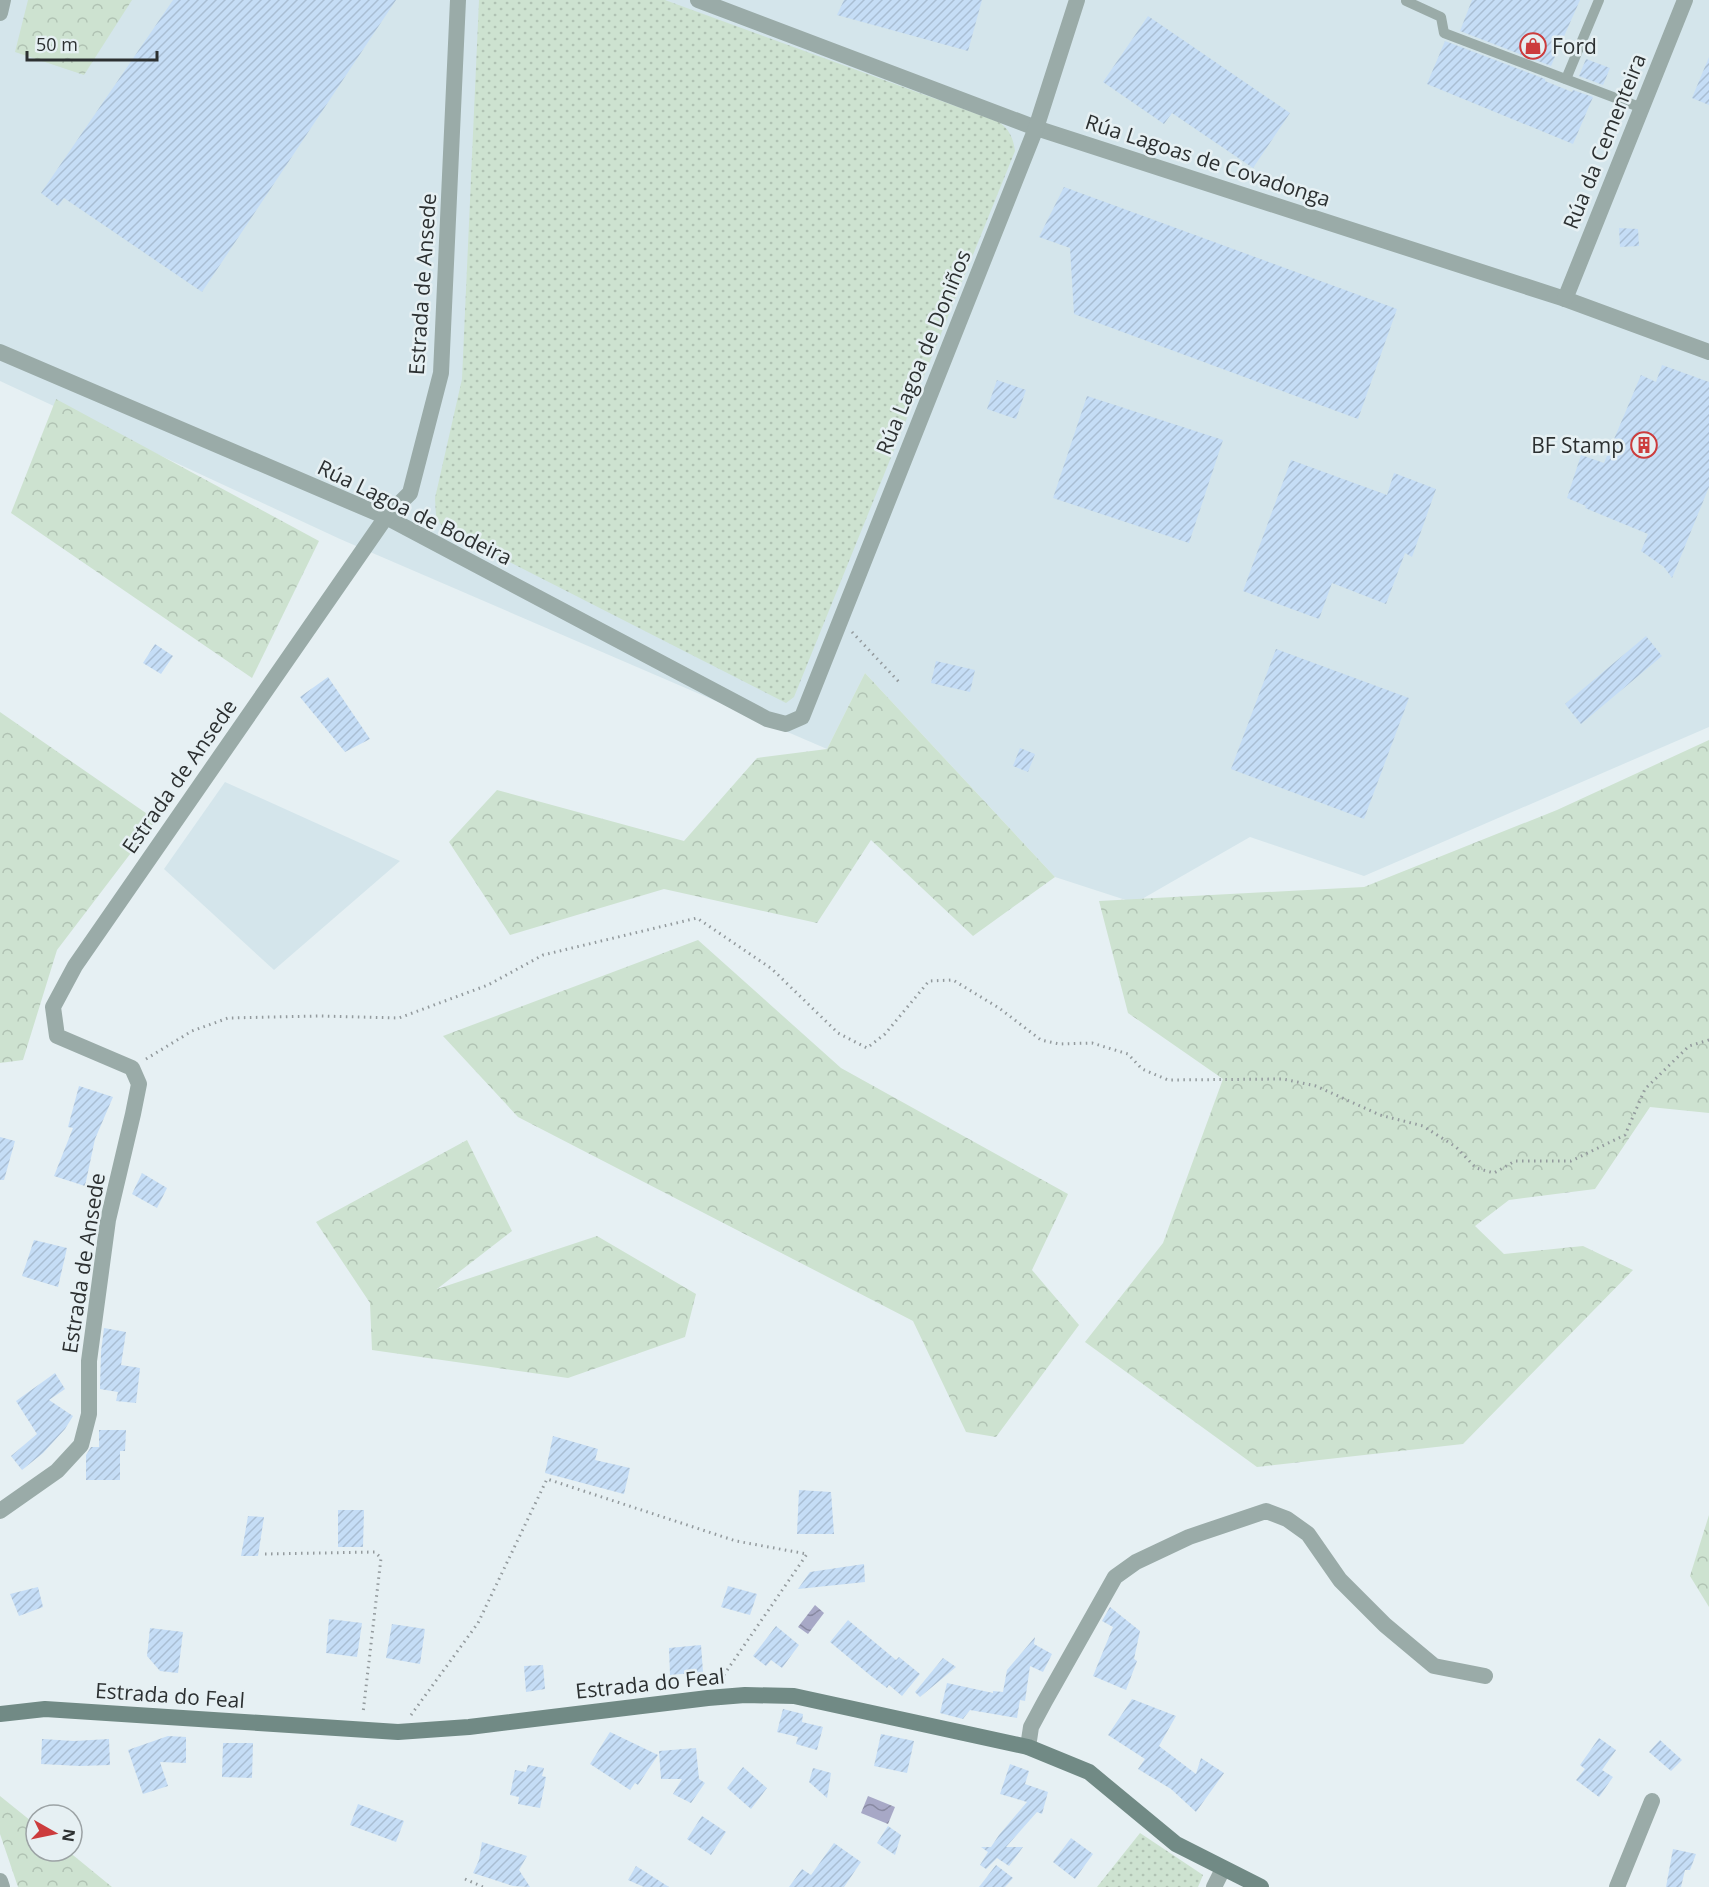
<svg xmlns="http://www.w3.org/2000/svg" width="1709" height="1887" viewBox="0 0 1709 1887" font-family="'Open Sans',sans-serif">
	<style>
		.built { fill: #d4e5eb }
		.green { fill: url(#green-dots) }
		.forest { fill: url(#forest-crowns) }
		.water { fill: url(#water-waves) }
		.building { fill: url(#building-hatch) }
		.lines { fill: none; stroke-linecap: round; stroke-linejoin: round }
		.path { stroke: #939a9d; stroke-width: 3; stroke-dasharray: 1.5 4.5; stroke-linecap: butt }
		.service { stroke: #9aaba8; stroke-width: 10 }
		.minor { stroke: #9aaba8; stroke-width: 16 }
		.secondary { stroke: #718a85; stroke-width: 16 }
		.labels { text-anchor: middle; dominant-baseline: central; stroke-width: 5; stroke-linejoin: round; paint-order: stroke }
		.poi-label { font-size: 21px; fill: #2c3031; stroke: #e6f0f3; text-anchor: start }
		.street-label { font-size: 21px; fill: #2c3031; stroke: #e6f0f3 }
	</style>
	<defs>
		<pattern id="green-dots" width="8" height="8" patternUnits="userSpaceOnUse" patternTransform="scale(1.5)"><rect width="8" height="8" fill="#cde2d0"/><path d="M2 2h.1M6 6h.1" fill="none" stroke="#b0c2b3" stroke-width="1.8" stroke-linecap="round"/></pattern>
		<pattern id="forest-crowns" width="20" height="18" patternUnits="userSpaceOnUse" patternTransform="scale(1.5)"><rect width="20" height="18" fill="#cde2d0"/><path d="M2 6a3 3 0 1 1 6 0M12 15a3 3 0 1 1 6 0" fill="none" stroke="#b0c2b3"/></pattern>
		<pattern id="water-waves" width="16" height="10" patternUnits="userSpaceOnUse" patternTransform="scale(1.5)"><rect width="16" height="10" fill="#a7a8c6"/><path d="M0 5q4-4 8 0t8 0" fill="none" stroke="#8889a1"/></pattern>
		<pattern id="building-hatch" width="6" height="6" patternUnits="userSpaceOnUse" patternTransform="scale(1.5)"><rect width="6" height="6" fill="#c5ddf6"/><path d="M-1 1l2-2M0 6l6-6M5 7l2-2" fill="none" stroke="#a9bed3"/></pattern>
	</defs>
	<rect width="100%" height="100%" fill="#e6f0f3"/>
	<!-- built -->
	<g class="built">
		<polygon points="0,0 1709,0 1709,727 1364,876 1250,837 1135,903 1055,877 865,673 827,749 340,539 0,381"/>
		<polygon points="225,782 400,861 274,970 164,869"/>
	</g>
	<!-- green -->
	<g class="green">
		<path d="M479 0H665L999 122C1010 130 1013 138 1015 151L794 697 786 703 443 528 436 516 435 498 462 379Z"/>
		<polygon points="1140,1833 1203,1875 1198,1887 1097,1887"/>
	</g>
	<!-- forest -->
	<g class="forest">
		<polygon points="28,0 132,0 84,75 15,52"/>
		<polygon points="56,399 319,541 252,678 11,513"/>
		<polygon points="865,673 1055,877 973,936 871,840 817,923 664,889 510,935 449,842 497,790 684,841 757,758 827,749"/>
		<polygon points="0,712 156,820 57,950 23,1060 0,1063"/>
		<polygon points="1709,740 1709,1113 1650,1107 1595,1189 1509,1200 1475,1226 1504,1254 1583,1246 1633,1270 1463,1444 1257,1467 1085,1342 1163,1243 1223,1079 1128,1013 1099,901 1364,887 1557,810"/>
		<polygon points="698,940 841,1068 1068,1194 1032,1270 1079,1325 996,1437 966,1432 913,1321 518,1117 443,1036"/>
		<polygon points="467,1140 512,1231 437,1289 597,1236 696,1294 685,1337 568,1378 372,1350 370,1303 316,1222"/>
		<polygon points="1709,1515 1709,1607 1690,1576"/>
		<polygon points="0,1796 36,1825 36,1851 68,1851 112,1887 18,1887 0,1834"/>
	</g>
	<!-- water -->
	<g class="water">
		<polygon points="815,1605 824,1613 808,1634 798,1627"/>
		<polygon points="868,1796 895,1807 888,1824 861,1813"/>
	</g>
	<!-- building -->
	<g class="building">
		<polygon points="173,0 396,0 202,292 64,198 58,206 41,193"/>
		<polygon points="844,0 982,0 968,51 837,15"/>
		<polygon points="1472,0 1580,0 1551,66 1460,31"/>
		<polygon points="1148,16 1290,113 1253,168 1172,113 1164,124 1103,82"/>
		<polygon points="1445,41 1545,79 1545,81 1572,92 1573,90 1593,97 1573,144 1427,84"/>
		<polygon points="1709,57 1709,105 1692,98"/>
		<polygon points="1586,59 1610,68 1603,85 1579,76"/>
		<polygon points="1064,187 1397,309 1358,419 1074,314 1070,248 1039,237"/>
		<polygon points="1619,228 1638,229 1639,246 1620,247"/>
		<polygon points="1662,365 1709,382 1709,487 1672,578 1664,567 1641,551 1648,534 1585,508 1586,506 1567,498 1581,455 1604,463 1641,375 1656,382"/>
		<polygon points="997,380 1026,390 1016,419 987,409"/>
		<polygon points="1087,396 1223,440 1189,543 1053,498"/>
		<polygon points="1291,460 1387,495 1394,473 1436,489 1412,557 1405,553 1386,604 1332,583 1319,619 1243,591"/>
		<polygon points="1646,636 1662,656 1581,724 1565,704"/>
		<polygon points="155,644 173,656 161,674 143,663"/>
		<polygon points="1276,649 1409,698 1364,819 1231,769"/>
		<polygon points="936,661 975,670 970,692 931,683"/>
		<polygon points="328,677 370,739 345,752 300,697"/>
		<polygon points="1020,748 1035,754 1028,772 1013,766"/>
		<polygon points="79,1086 113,1097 95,1139 85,1186 54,1176 73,1128 68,1127"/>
		<polygon points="0,1137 15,1141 4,1180 0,1180"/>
		<polygon points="142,1173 167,1188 157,1208 132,1194"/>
		<polygon points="34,1240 67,1248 58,1287 22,1276"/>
		<polygon points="104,1328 126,1332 121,1365 140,1368 136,1403 116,1401 118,1392 100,1389 101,1352"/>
		<polygon points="55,1373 65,1389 49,1400 73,1416 65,1429 43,1453 22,1470 11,1456 37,1434 16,1401"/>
		<polygon points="99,1430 126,1430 125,1451 120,1451 120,1480 86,1480 86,1455 91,1447 99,1447"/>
		<polygon points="553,1436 598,1449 595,1460 630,1468 624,1494 545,1473"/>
		<polygon points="799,1490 831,1492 834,1534 797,1534"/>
		<polygon points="338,1510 364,1510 363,1547 338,1547"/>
		<polygon points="248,1516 264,1517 258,1556 241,1556"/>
		<polygon points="864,1564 865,1582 798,1589 810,1572"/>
		<polygon points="728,1586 757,1594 750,1615 721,1607"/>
		<polygon points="38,1587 43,1607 19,1616 10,1594"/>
		<polygon points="1110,1607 1140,1631 1134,1659 1137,1661 1126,1690 1093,1676 1113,1627 1102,1621"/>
		<polygon points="329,1619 362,1623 357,1657 326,1653"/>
		<polygon points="848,1620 896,1660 899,1657 920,1674 902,1696 889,1685 887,1688 871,1676 830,1642"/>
		<polygon points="392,1624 425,1629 420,1664 386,1658"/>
		<polygon points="776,1626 799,1645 782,1668 771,1660 766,1666 753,1656"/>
		<polygon points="150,1628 183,1632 178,1673 160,1671 147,1656"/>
		<polygon points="1035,1637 1034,1644 1052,1654 1043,1672 1030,1666 1025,1701 1020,1700 1017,1718 970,1710 963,1719 940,1713 947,1683 993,1693 993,1691 1003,1692 1007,1670"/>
		<polygon points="701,1645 703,1672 670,1675 669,1648"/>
		<polygon points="943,1658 956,1667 920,1697 915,1692"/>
		<polygon points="543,1665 545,1689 526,1692 524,1666"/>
		<polygon points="1132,1699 1176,1716 1159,1746 1196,1774 1201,1758 1224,1773 1196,1812 1171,1789 1138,1769 1145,1759 1108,1735"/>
		<polygon points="783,1709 803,1714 802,1722 823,1727 817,1750 796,1744 798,1737 777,1732"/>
		<polygon points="610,1732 658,1755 638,1785 635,1783 630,1790 590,1764"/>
		<polygon points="881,1734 914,1741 907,1773 874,1766"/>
		<polygon points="168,1736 186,1737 186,1763 160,1762 168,1786 143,1794 128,1750"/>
		<polygon points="1599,1738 1616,1750 1602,1770 1613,1777 1599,1797 1576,1780 1585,1769 1580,1765"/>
		<polygon points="42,1739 74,1741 109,1739 110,1765 80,1766 41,1764"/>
		<polygon points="1660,1740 1682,1760 1671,1771 1649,1752"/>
		<polygon points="223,1743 253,1743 252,1778 222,1777"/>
		<polygon points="696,1748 699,1779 705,1783 691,1803 673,1794 682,1779 661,1779 659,1751"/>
		<polygon points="1010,1764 1029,1771 1025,1784 1048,1792 1042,1814 1037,1812 1006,1847 1023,1847 1009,1866 997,1858 986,1869 980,1865 988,1852 981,1847 991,1847 999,1835 1027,1802 1000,1794"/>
		<polygon points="528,1765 544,1768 542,1776 546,1777 540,1808 518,1804 519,1797 510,1795 515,1770 526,1772"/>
		<polygon points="743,1767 767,1788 751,1809 727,1788"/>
		<polygon points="813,1768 831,1773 827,1798 809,1782"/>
		<polygon points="358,1804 404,1821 396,1842 350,1825"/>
		<polygon points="702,1816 726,1832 711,1855 687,1839"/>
		<polygon points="888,1826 901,1835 895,1855 877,1843"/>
		<polygon points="1071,1838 1093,1854 1075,1879 1053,1862"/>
		<polygon points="482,1842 527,1856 519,1870 530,1887 513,1886 473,1873 479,1860"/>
		<polygon points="834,1843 861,1862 844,1887 789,1887 802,1869 811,1875"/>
		<polygon points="1673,1849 1696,1854 1690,1870 1685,1870 1681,1887 1666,1887"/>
		<polygon points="996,1865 1013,1878 1005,1887 979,1887"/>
		<polygon points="636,1866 669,1887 644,1887 628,1880"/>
	</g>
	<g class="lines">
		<!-- path -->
		<g class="path">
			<polyline points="852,632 899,682"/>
			<polyline points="146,1059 192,1031 228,1018 319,1016 399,1018 488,985 543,955 697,918 772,969 838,1033 867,1048 885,1034 929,981 953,980 999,1008 1041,1040 1059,1044 1092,1043 1128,1054 1142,1069 1168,1080 1283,1079 1316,1086 1380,1115 1423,1126 1456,1147 1476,1168 1494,1173 1515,1161 1571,1161 1625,1135 1645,1089 1689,1046 1709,1040"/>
			<polyline points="265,1554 375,1552 381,1558 363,1713"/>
			<polyline points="411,1715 478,1623 547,1479 736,1541 807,1554 719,1682"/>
			<polyline points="465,1879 483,1887"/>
		</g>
		<!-- service -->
		<g class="service">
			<polyline points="1406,1 1441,17 1444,33 1642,108"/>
			<polyline points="1566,79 1599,0"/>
		</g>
		<!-- minor -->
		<g class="minor">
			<polyline points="698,0 1036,128 1565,299 1709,352"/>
			<polyline points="0,13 3,0"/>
			<polyline points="1565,299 1685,0"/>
			<polyline points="0,352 386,517 767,719 786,724 802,717 1036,128 1077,0"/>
			<polyline points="0,1511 57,1471 81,1445 89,1414 89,1361 108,1220 133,1114 139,1084 132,1068 57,1036 53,1007 75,966 386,517 410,493 441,373 458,0"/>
			<polyline points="1028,1747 1031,1727 1045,1701 1115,1577 1136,1562 1189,1537 1266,1511 1287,1519 1308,1534 1340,1580 1385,1625 1434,1666 1485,1676"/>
			<polyline points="0,1881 2,1887"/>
			<polyline points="1214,1887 1223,1869"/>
			<polyline points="1617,1887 1652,1801"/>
		</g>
		<!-- secondary -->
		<polyline class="secondary" points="0,1714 45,1709 398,1732 469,1727 708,1698 745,1695 794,1696 1028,1747 1089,1772 1176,1844 1261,1887"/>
	</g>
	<!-- icons -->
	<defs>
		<g id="shop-ring" transform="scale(1.35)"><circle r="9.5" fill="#e6f0f3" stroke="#cc3c3d" stroke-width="1.5"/><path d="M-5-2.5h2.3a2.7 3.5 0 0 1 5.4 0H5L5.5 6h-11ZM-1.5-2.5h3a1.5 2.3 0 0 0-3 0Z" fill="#cc3c3d"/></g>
		<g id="building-ring" transform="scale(1.35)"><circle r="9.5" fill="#e6f0f3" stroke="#cc3c3d" stroke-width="1.5"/><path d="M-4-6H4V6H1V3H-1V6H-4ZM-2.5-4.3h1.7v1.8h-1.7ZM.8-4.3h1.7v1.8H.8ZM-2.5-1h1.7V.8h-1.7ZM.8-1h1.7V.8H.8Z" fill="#cc3c3d"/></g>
	</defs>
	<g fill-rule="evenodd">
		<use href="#shop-ring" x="1533" y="46"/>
		<use href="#building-ring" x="1644" y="445"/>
	</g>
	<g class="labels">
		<!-- poi labels -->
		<g class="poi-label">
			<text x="1552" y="46">Ford</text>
			<text x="1624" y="445" text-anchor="end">BF Stamp</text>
		</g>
		<!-- street labels -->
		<g class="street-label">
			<text transform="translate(1604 141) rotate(-68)">Rúa da Cementeira</text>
			<text transform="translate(1208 160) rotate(18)">Rúa Lagoas de Covadonga</text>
			<text transform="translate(422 284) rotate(-86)">Estrada de Ansede</text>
			<text transform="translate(923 352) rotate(-68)">Rúa Lagoa de Doniños</text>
			<text transform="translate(415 512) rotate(26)">Rúa Lagoa de Bodeira</text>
			<text transform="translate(179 776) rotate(-55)">Estrada de Ansede</text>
			<text transform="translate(83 1263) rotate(-81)">Estrada de Ansede</text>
			<text transform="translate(650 1683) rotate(-6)">Estrada do Feal</text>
			<text transform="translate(170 1695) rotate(4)">Estrada do Feal</text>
		</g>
	</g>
	<!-- north arrow -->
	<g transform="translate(54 1833) rotate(99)"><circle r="28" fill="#e6f0f3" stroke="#9ca3a5" stroke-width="1.5"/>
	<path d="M0-4.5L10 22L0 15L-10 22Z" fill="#cc3c3d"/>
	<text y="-9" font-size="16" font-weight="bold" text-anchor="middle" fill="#2c3031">N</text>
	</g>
	<!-- scale -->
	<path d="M27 51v9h130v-9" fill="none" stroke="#2c3031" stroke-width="3"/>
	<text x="36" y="51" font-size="18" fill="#2c3031" stroke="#e6f0f3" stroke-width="4.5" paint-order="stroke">50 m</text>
</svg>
